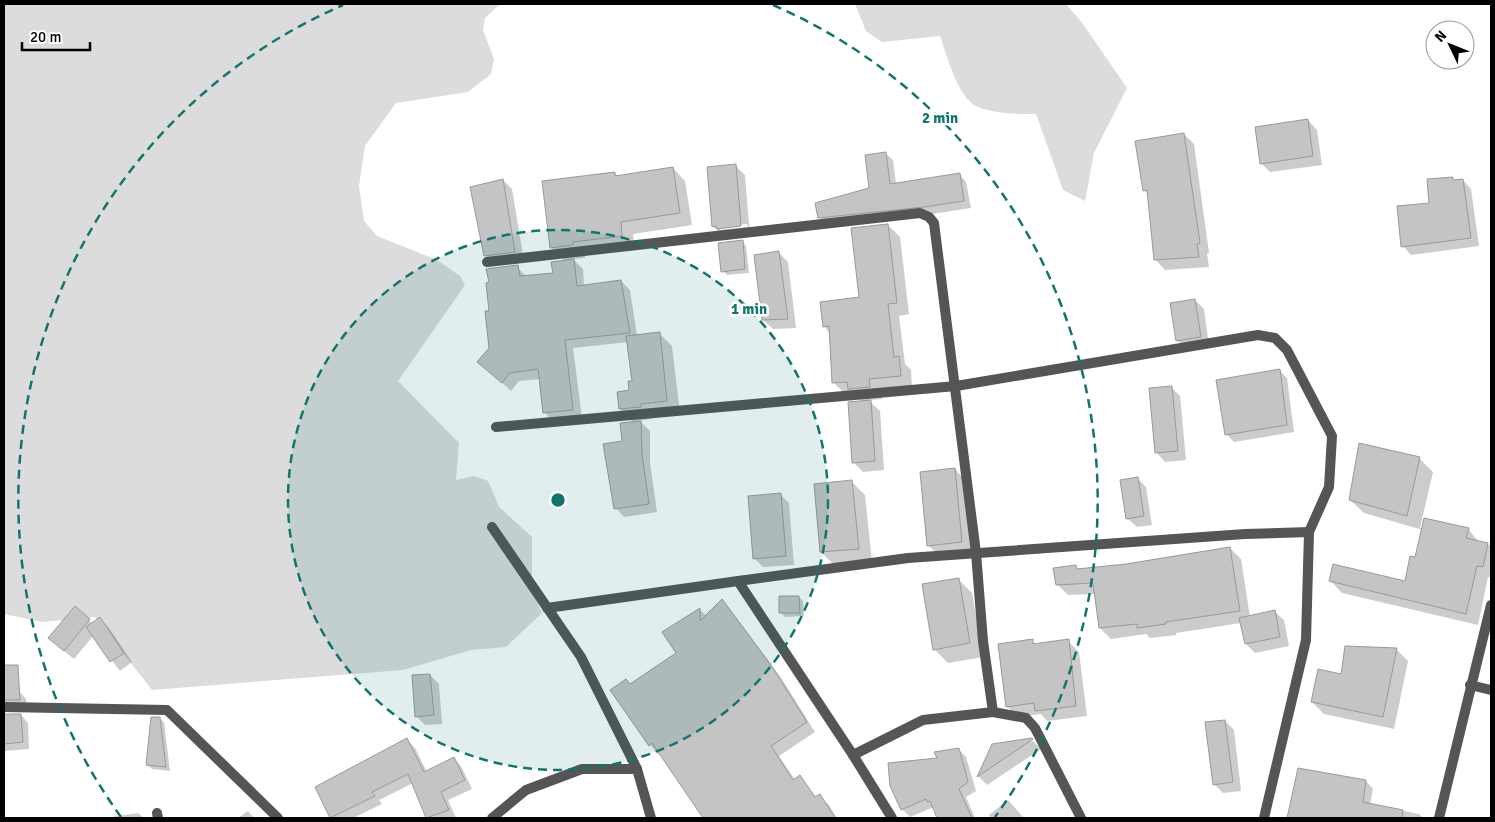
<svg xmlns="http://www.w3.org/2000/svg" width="1495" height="822" viewBox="0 0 1495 822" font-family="Signika,sans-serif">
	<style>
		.green { fill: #dcdcdc }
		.shadow { fill: #0003; fill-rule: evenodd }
		.building { fill: #c4c4c4; stroke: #999 }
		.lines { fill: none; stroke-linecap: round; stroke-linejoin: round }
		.street { stroke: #555; stroke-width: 10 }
		.ring { fill: none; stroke: #0f766e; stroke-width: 2.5; stroke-dasharray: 9 6 }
		.centre { fill: #0f766e; stroke: #fff; stroke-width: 2.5 }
		.ring-label { font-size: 15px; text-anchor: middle; font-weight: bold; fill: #0f766e; stroke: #fff; stroke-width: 5; stroke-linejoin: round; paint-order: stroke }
	</style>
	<rect width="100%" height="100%" fill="#fff"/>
	<!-- green -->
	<g class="green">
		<polygon points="4,4 500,4 485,18 483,30 494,59 491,74 468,92 396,103 365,146 359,186 364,221 377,236 437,260 460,276 465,285 398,381 459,443 456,480 474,476 488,481 499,507 532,537 532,591 542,613 506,647 471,650 403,670 152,690 95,617 42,622 4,614"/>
		<path d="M855 4H1066L1083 24 1127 88 1094 153 1085 201 1063 190 1036 114C1018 114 996 114 978 107 957 98 947 55 940 36L882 42 866 31Z"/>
	</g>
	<!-- shadow -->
	<g class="shadow">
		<polygon points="1308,120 1317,130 1322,165 1270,172 1261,163"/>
		<polygon points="1184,134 1194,144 1209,253 1207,254 1209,267 1165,270 1155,259 1149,195 1144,190"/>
		<polygon points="885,153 893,160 896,184 959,174 966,182 971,208 932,214 826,224 819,217 871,189"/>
		<path d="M736 166 745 175 750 235H722L713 226ZM747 224 748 227 720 230V227Z"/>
		<polygon points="673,168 685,181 692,225 633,234 634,248 585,254 585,258 573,259 583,269 584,286 621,281 630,290 637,336 659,333 672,346 680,413 640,421 650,431 650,463 657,512 624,517 616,508 623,442 634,423 620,409 633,382 628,342 573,348 582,418 553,421 544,412 541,379 519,381 511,391 479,362 490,349 490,312 517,267 526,276 554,275 565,261 551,247 615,173 618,176"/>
		<polygon points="503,180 512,189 524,261 494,265 485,255"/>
		<polygon points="1463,180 1471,189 1479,246 1411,255 1403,246 1430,204"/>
		<polygon points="888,225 900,237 909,314 899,316 905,364 911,370 912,388 881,391 882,399 868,400 880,411 884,470 863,472 854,463 863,402 855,394 846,395 834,383 830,333 824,326 860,298"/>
		<polygon points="742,241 746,246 749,273 727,275 723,271"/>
		<polygon points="779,253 788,262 796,328 773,329 763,320"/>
		<polygon points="1195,300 1204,309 1209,346 1186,349 1177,340"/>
		<polygon points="1280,371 1287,378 1294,432 1234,442 1226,434"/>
		<polygon points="1171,387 1180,396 1186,460 1165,462 1156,452"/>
		<polygon points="1419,458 1433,472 1420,528 1468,529 1479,542 1488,544 1491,547 1491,577 1488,577 1478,625 1342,593 1331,581 1406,582 1416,559 1423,530 1364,513 1350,500"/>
		<polygon points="955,469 968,483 975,555 942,559 928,545"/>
		<polygon points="1137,478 1146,487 1152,525 1137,527 1127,518"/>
		<polygon points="852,482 865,495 872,562 835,566 821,552"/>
		<polygon points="780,494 789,503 794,565 763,567 754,558"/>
		<polygon points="1230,548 1241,559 1250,617 1274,611 1284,620 1289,646 1255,653 1246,644 1241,623 1176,633 1176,635 1150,638 1146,634 1111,639 1100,628 1096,594 1068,595 1057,584 1076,566 1079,570 1126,565"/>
		<polygon points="958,579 972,593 983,657 948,663 934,649"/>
		<polygon points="799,597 803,601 804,616 785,617 781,613"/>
		<polygon points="722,601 780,676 815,732 779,756 795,780 799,777 817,798 819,796 829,805 837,818 705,818 661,753 659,755 650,745 612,690 630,685 678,654 699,609 707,616"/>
		<polygon points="75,608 93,624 100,619 109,628 132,662 120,671 93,636 74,659 59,647"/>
		<polygon points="1032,641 1036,644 1068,641 1079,652 1087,716 1047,721 1041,714 1018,717 1007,706"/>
		<polygon points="1396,649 1408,661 1394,729 1324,714 1312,702 1342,676"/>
		<polygon points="430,675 439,684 442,724 425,725 416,716"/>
		<polygon points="19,691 26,699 27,707 8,708 4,715 21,715 28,723 29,749 4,751 4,692"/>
		<polygon points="159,718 164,722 170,771 152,769 147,765"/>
		<polygon points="1225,721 1234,730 1241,791 1223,793 1214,784"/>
		<polygon points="407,740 415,748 427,772 453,758 461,766 472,789 448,800 456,818 427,818 413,783 379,800 382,804 353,818 332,818 317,788"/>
		<polygon points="1033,741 1041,749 987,785 978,776 993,745"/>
		<polygon points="958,749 966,757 976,791 966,797 975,818 939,818 934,807 910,817 902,809 938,759"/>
		<polygon points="1299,770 1366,781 1373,789 1370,804 1419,814 1423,818 1287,818"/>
		<polygon points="1008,800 1024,818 991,818 989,815"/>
		<polygon points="248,811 254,818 238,818"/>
		<polygon points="138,813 144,818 105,818"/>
	</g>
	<!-- building -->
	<g class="building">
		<polygon points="1308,119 1313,156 1260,164 1255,127"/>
		<polygon points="1184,133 1200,243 1197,244 1199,257 1154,260 1147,190 1143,191 1135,141"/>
		<polygon points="886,152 890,184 960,173 964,201 924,207 818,218 815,203 869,188 865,155"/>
		<polygon points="736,164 741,226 717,229 716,226 712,227 707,167"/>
		<polygon points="673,167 680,213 621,222 622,236 573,242 573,245 550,248 542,181 615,172 615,176"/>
		<polygon points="1453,177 1453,180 1463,179 1471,238 1401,247 1397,206 1429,203 1427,179"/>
		<polygon points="503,179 515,252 484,256 470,187"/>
		<polygon points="888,224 897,303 888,304 894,357 899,356 901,376 869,379 870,387 848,389 847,382 832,383 829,326 823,327 820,302 859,297 851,228"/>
		<polygon points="743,240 745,269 721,272 718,243"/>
		<polygon points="779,251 788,319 762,320 754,255"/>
		<polygon points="574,259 577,286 621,280 630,333 565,340 573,410 543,413 538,369 510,373 502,383 477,362 489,348 485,311 489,311 486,283 489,282 486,269 518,265 520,276 553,273 551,262"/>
		<polygon points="1195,299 1201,337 1176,341 1170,303"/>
		<polygon points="660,332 667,401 641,404 641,407 619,409 617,392 629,390 628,381 632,381 626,336"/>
		<polygon points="1280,369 1287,425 1225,435 1216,380"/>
		<polygon points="1172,386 1178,451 1155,453 1149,388"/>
		<polygon points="871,400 875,461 852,463 848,402"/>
		<polygon points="641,421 642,454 649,504 614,509 603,444 622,441 620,423"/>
		<polygon points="1359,443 1420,457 1407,516 1349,500"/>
		<polygon points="955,468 962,542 927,546 920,472"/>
		<polygon points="1138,477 1144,516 1126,519 1120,480"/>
		<polygon points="852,480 859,549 820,552 814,484"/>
		<polygon points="781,493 786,556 753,559 748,496"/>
		<polygon points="1424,518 1469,528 1466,538 1488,543 1483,567 1477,566 1466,614 1329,581 1333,564 1405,581 1410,556 1415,557"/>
		<polygon points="1230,547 1240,611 1166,622 1166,624 1137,628 1137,624 1099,628 1093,583 1056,585 1053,568 1076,565 1077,569 1126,564"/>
		<polygon points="959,578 970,643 933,650 922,584"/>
		<polygon points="779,596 799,596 800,613 779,613"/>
		<polygon points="722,599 771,665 807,722 771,746 793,780 800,775 815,797 820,794 835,818 703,818 652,743 649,746 610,690 626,679 630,684 676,653 662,632 700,608 700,621"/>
		<polygon points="75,606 90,619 64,651 48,638"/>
		<polygon points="1275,610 1280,637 1245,644 1239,618"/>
		<polygon points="100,617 124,653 110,662 86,627"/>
		<polygon points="1033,639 1033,644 1069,639 1076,706 1035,711 1034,703 1006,707 998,644"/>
		<polygon points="1345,646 1397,648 1383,717 1311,702 1318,669 1341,674"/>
		<polygon points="4,665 18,665 20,700 4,700"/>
		<polygon points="430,674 434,715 415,717 412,675"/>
		<polygon points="4,714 21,714 23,742 4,744"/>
		<polygon points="151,717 160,717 166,767 146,765"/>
		<polygon points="1225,720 1233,782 1213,785 1205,722"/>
		<polygon points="407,738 424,772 454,757 465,780 441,792 449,810 426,818 408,774 372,792 375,796 330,818 315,787"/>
		<polygon points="1032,738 1033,739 977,777 992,744"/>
		<polygon points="959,748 968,782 959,789 972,818 937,818 930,801 927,802 926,799 901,810 890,786 888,763 937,758 934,752"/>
		<polygon points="1298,768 1366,780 1363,802 1403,810 1402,818 1287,818"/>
	</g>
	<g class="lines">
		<!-- street -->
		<g class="street">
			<polyline points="487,262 920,213 929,217 934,223 976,553 983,641 993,712 923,720 853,755"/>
			<polyline points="496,427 956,386 1258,335 1275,338 1287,350 1332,436 1329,487 1309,532"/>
			<polyline points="492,527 581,657 637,769 651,818"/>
			<polyline points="547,608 738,581"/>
			<polyline points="1470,685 1491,690"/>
			<polyline points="4,707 167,710 278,818"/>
			<polyline points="993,712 1026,718 1035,728 1081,818"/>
			<polyline points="157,813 158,818"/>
			<polyline points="492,818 526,790 582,769 637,769"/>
			<polyline points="892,818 853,755 738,581 908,558 1245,534 1309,532 1306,640 1264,818"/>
			<polyline points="1439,818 1491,605"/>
		</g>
	</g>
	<!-- distance rings -->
	<circle cx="558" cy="500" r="270" fill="#0f766e" fill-opacity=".12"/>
	<g class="ring">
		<circle cx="558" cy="500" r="270"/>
		<path d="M121 817A540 540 0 0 1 343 5M773 5A540 540 0 0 1 995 817"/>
	</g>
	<circle cx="558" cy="500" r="8" class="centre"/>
	<g class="ring-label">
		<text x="940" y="123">2 min</text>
		<text x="749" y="314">1 min</text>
	</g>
	<!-- border -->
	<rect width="1495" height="822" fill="none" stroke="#000000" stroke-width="10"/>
	<!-- north arrow -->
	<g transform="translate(1450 45) rotate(313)"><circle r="24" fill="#ffffff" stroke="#999999"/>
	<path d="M0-4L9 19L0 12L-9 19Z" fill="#000000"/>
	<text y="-8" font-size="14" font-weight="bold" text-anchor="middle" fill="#000000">N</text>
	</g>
	<!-- scale -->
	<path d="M22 42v8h68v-8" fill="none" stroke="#000000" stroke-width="2.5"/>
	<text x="30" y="42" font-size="15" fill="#000000" stroke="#ffffff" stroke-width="4" paint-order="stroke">20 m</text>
</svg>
